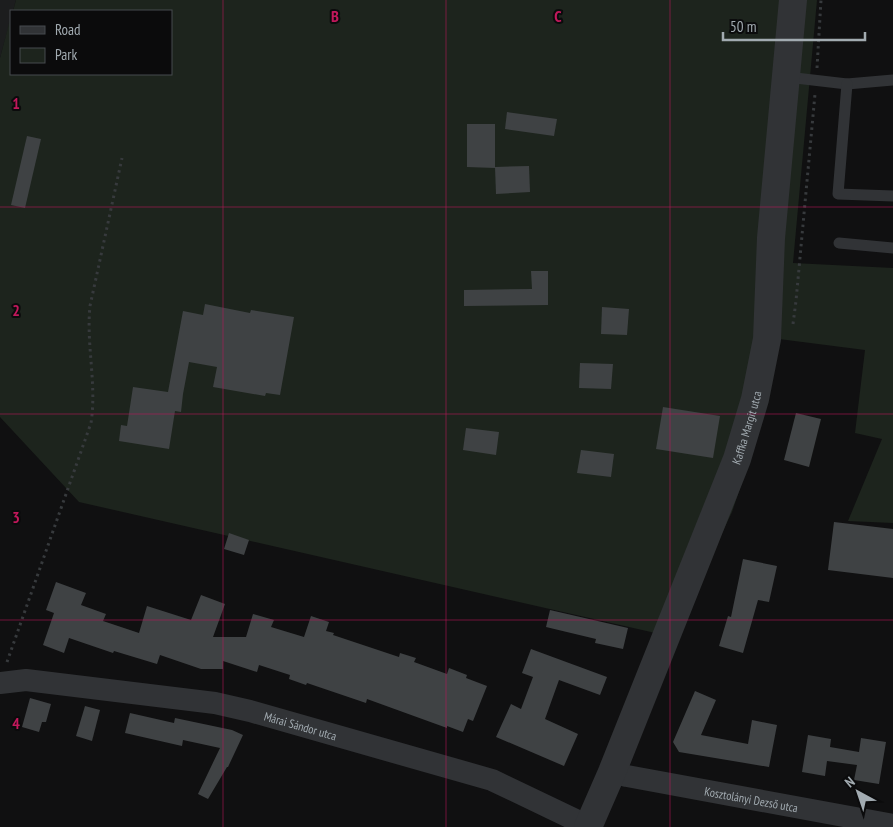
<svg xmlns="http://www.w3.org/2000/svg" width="893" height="827" viewBox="0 0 893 827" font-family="'PT Sans Narrow',sans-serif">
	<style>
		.built { fill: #1c1d1e }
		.green { fill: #1d241d }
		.building { fill: #3f4244 }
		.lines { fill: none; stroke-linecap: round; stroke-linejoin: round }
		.path { stroke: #373a3d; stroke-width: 3; stroke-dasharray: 2.5 4; stroke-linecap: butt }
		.service { stroke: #313336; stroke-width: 11 }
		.minor { stroke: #313336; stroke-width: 22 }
		.tertiary { stroke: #313336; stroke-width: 28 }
		.grid { fill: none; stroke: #c2185b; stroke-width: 1; stroke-opacity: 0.55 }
		.labels { text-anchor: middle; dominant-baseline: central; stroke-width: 4; stroke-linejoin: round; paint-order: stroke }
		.street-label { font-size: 12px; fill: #a2abb1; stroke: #0b0b0c }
		.grid-label { font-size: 16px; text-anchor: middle; font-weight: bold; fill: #c2185b; stroke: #0b0b0c; stroke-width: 4; stroke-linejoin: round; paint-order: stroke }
	</style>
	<rect width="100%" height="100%" fill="#101011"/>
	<!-- built -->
	<polygon class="built" points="0,0 16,0 0,58"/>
	<!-- green -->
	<polygon class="green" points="16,0 817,0 793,263 893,268 893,523 848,521 882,439 855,433 865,350 779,339 759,432 732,512 673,637 79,502 0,417 0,58 11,16 11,74 171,74 171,11 13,11"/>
	<!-- building -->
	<g class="building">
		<polygon points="507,112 557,119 554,136 505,129"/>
		<polygon points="467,124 495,124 495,168 467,167"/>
		<polygon points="27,136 41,139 25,208 11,205"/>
		<polygon points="529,166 530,192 496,194 495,167"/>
		<polygon points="531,271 548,271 548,305 464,306 464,290 532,289"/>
		<polygon points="205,304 250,313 251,310 294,317 280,395 266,393 265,396 213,387 217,367 189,362 183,394 181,412 175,411 169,449 119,441 121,425 127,426 133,387 168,392 183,311 203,315"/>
		<polygon points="602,307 629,309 627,335 601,334"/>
		<polygon points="580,363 613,364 611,389 579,388"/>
		<polygon points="663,407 720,416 713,458 656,449"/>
		<polygon points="796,413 821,419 809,467 784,460"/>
		<polygon points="466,428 499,432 496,455 463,450"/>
		<polygon points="581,450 614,454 611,477 577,473"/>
		<polygon points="834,522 893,529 893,578 828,570"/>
		<polygon points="229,533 249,540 244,555 224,549"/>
		<polygon points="743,559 777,566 769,602 758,600 743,653 719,646 728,616 731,617"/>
		<polygon points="56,582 86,593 81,605 106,614 103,621 139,633 147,606 191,620 201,595 225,604 213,637 246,637 253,614 274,620 271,627 304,637 311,616 329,622 326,631 334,633 333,635 399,657 400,653 416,658 414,662 447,674 449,668 467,675 466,678 487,686 473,721 468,719 463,732 447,726 447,728 367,699 366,703 307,683 306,685 289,679 290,675 259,665 257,672 223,661 223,669 201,669 160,655 157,664 114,651 113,653 69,638 64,653 43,645 54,613 46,610"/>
		<polygon points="550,610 628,628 623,649 595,643 596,639 546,627"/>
		<polygon points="531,649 607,677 600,695 559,680 545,719 578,734 564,766 496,737 511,704 521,709 533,677 522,673"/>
		<polygon points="695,691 716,700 701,735 748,744 752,720 777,725 769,767 679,752 673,742"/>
		<polygon points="30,698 51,704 46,722 42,722 39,732 22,727"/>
		<polygon points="85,706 100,710 92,741 76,736"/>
		<polygon points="130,713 174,723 175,718 232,730 243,735 228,767 227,767 208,799 198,794 220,748 183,740 182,746 125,733"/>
		<polygon points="808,735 831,739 830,747 859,752 861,738 886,742 879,784 854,780 857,765 827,761 825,776 802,772"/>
	</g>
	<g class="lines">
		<!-- path -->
		<g class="path">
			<polyline points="817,68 821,0"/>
			<polyline points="793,324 796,301 815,94"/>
			<path d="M7 662 91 423C97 384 86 345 90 306L122 158"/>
		</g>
		<!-- service -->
		<g class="service">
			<polyline points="787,77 847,84 893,80"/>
			<polyline points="847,84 838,194 893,196"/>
			<polyline points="839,243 893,248"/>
		</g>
		<!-- minor -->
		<g class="minor">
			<path id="s1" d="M0 683 26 680 215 703 250 711 492 780 588 826"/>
			<path id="s2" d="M612 772 627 776 893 825"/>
		</g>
		<!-- tertiary -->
		<path class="tertiary" id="s3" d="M588 827 612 772 737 459 755 399 767 339 771 238 793 0"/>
	</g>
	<!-- grid -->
	<path class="grid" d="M223 0V827M446 0V827M670 0V827M0 207H893M0 414H893M0 620H893"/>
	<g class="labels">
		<!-- street labels -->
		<g class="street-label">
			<text stroke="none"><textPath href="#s3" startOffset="430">Kaffka Margit utca</textPath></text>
			<text stroke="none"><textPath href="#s1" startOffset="305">Márai Sándor utca</textPath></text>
			<text stroke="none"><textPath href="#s2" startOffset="142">Kosztolányi Dezső utca</textPath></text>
		</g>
	</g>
	<g class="grid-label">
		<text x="335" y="22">B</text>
		<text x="558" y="22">C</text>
		<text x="16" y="109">1</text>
		<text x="16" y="316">2</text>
		<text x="16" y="523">3</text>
		<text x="16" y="729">4</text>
	</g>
	<!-- legend -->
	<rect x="10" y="10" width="162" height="65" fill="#0b0b0c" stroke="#474b4e"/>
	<rect x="20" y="26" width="25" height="8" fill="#313336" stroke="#474b4e"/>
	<text x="55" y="35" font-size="15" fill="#a2abb1">Road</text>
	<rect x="20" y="48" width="25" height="15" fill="#1d241d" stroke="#474b4e"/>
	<text x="55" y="60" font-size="15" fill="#a2abb1">Park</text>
	<!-- north arrow -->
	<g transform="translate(858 792) rotate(320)" stroke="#0b0b0c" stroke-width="4" paint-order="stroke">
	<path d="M0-4L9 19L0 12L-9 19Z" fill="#a2abb1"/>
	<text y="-8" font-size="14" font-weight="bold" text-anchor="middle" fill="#a2abb1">N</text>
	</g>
	<!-- scale -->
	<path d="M723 32v8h142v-8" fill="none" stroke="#a2abb1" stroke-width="2.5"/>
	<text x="730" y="32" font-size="15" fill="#a2abb1" stroke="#0b0b0c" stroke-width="4" paint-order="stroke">50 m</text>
</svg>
